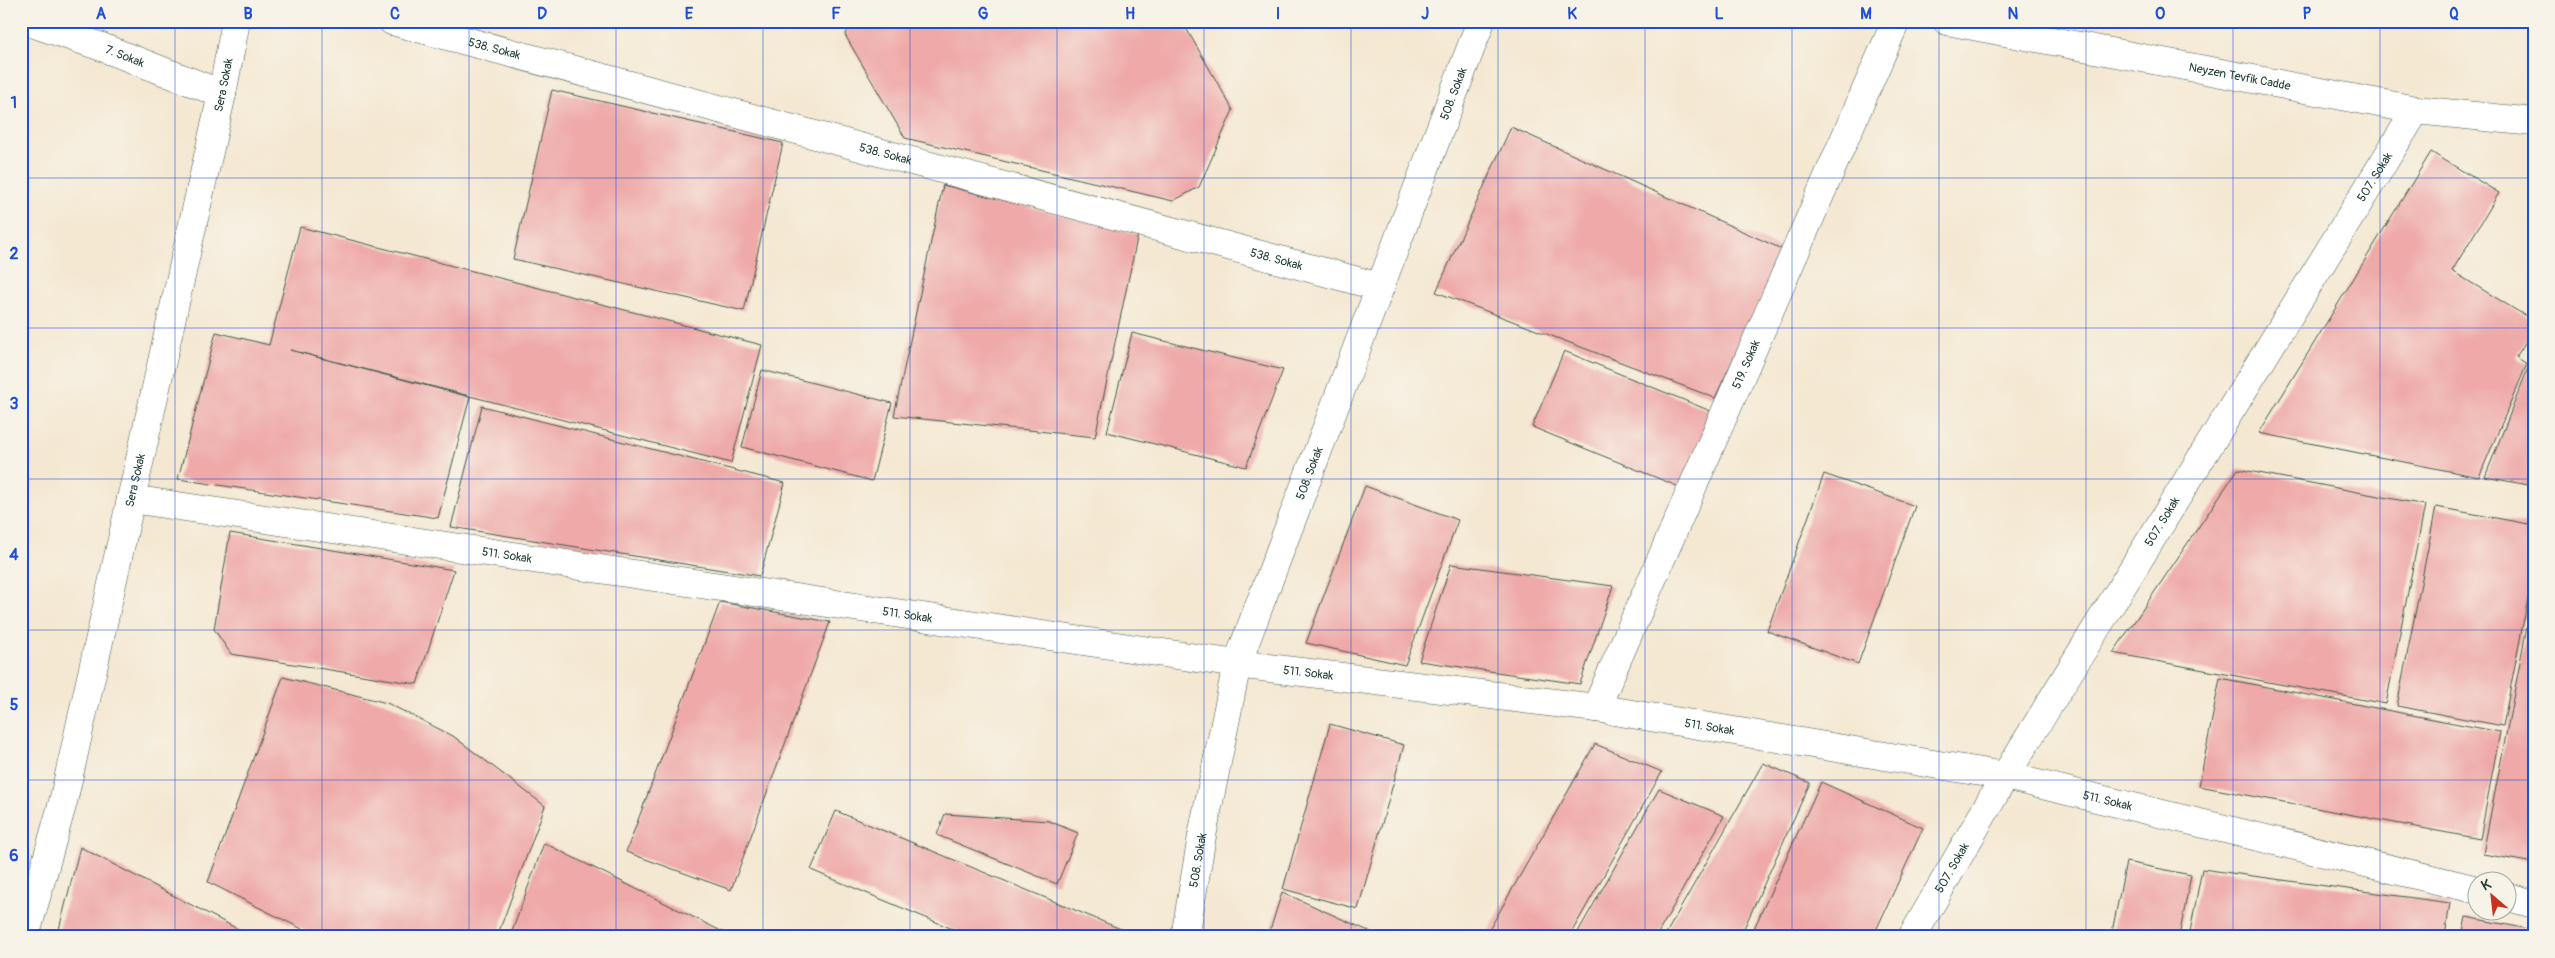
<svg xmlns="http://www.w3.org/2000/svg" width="2555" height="958" viewBox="0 0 2555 958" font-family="Pangolin,sans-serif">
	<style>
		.building { fill: #eea9a8 }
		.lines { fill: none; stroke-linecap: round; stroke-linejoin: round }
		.minor-casing { stroke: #3f574c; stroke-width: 29 }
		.path { stroke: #3f574c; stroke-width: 3; stroke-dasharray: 1 4; stroke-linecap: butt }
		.minor { stroke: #fff; stroke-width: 28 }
		.grid { fill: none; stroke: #1d4ed8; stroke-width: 1; stroke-opacity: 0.55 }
		.labels { text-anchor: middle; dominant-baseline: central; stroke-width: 5; stroke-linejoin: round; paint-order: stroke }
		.street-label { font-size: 12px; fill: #1f3d34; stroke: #f7f3e8 }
		.neatline { fill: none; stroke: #1d4ed8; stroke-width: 2 }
		.grid-label { font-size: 16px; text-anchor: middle; font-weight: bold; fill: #1d4ed8 }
	</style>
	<rect width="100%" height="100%" fill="#f7f3e8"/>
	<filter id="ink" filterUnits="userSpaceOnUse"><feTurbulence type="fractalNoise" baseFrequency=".02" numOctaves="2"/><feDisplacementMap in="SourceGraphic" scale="10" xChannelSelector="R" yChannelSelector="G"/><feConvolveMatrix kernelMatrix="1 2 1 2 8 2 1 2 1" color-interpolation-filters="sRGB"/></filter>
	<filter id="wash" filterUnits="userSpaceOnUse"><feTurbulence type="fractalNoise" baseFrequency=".0096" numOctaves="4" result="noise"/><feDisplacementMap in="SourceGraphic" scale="20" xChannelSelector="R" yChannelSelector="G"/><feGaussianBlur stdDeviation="1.12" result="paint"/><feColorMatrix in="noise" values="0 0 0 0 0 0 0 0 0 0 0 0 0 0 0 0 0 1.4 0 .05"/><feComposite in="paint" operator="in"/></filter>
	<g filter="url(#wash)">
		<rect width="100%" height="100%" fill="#f4e8d2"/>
		<g id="blocks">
			<!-- building -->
			<g class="building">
				<polygon points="854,21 1182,21 1233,110 1199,187 1173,201 905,138 845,35"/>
				<polygon points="552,90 783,143 744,311 513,259"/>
				<polygon points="1511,127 1784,250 1715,398 1436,292"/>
				<polygon points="2431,152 2499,193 2452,271 2534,321 2534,329 2516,357 2527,364 2479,477 2259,433"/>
				<polygon points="943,185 1138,234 1095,437 894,416"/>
				<polygon points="300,227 762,345 731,463 290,350 470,397 438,518 178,479 216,332 269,345"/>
				<polygon points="1132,333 1283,370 1246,467 1107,432"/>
				<polygon points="1564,351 1713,412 1682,488 1532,427"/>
				<polygon points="2534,353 2534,486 2485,477"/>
				<polygon points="762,370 892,403 872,481 742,447"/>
				<polygon points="482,406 785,483 760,576 451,527"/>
				<polygon points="2238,469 2425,505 2386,704 2113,653"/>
				<polygon points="1824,474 1915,506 1858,664 1767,631"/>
				<polygon points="1365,486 1458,520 1405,665 1306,643"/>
				<polygon points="2436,507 2534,525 2534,568 2503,726 2397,706"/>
				<polygon points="230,533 454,570 417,684 231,654 214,629"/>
				<polygon points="1451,564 1613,586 1580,684 1419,661"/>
				<polygon points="2533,595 2534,595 2534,863 2483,854"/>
				<polygon points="720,602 830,622 731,890 626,852"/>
				<polygon points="283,677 387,703 453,736 545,806 497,937 318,937 208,882"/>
				<polygon points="2220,678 2500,732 2480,839 2199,786"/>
				<polygon points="1330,724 1404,745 1358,909 1283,889"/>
				<polygon points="1595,744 1662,772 1569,937 1485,937"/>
				<polygon points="1763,763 1810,783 1740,937 1664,937"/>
				<polygon points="1821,782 1923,828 1873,937 1750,937"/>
				<polygon points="1659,789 1724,816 1656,937 1575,937"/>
				<polygon points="836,811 1140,937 972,937 811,870"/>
				<polygon points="945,814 1049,821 1078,833 1057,884 937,835"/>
				<polygon points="544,843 723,932 721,937 510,937"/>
				<polygon points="80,847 253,937 57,937"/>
				<polygon points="2126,862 2191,875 2179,937 2111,937"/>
				<polygon points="2202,869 2450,903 2445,937 2189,937"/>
				<polygon points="1282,892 1382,937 1268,937"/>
				<polygon points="2466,917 2534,930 2534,937 2462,937"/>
			</g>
		</g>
	</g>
	<g filter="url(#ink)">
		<use href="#blocks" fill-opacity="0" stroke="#3f574c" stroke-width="1"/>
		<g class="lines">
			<!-- minor casing -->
			<g class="minor-casing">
				<g id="minor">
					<path id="s1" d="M26 21 99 46 222 94"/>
					<path id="s2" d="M392 21 1380 287"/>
					<path id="s3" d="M1947 21 2416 110 2534 122"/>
					<path id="s4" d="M131 499 1237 664 1596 708 2005 776 2478 890"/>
					<path id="s5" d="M1596 708 1896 21"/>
					<polyline points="2508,897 2534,904"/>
					<path id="s6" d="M25 937 63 802 222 94 236 21"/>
					<path id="s7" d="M1185 937 1202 836 1237 664 1481 21"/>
					<path id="s8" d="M1912 937 2005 776 2416 110"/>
				</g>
			</g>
			<!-- path -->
			<polyline class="path" points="21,789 29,791"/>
			<!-- minor -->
			<use href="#minor" class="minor"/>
		</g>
	</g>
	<!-- grid -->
	<path class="grid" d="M175 21V937M322 21V937M469 21V937M616 21V937M763 21V937M910 21V937M1057 21V937M1204 21V937M1351 21V937M1498 21V937M1645 21V937M1792 21V937M1939 21V937M2086 21V937M2233 21V937M2380 21V937M21 178H2534M21 328H2534M21 479H2534M21 630H2534M21 780H2534"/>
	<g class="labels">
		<!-- street labels -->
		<g class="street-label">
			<text stroke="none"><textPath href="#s2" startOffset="106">538. Sokak</textPath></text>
			<text stroke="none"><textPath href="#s1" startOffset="105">7. Sokak</textPath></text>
			<text stroke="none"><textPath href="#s3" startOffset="298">Neyzen Tevfik Cadde</textPath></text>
			<text stroke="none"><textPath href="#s6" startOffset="875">Sera Sokak</textPath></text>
			<text stroke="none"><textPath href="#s7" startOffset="888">508. Sokak</textPath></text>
			<text stroke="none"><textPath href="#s2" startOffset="511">538. Sokak</textPath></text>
			<text stroke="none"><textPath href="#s8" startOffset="890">507. Sokak</textPath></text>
			<text stroke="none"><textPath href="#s2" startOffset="916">538. Sokak</textPath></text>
			<text stroke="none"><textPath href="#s5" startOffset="375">519. Sokak</textPath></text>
			<text stroke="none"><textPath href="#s7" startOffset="482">508. Sokak</textPath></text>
			<text stroke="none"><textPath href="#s6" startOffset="470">Sera Sokak</textPath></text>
			<text stroke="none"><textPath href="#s8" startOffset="485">507. Sokak</textPath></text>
			<text stroke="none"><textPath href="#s4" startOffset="380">511. Sokak</textPath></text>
			<text stroke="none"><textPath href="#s4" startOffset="785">511. Sokak</textPath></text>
			<text stroke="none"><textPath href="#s4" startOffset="1190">511. Sokak</textPath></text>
			<text stroke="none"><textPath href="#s4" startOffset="1595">511. Sokak</textPath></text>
			<text stroke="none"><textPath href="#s4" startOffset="2000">511. Sokak</textPath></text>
			<text stroke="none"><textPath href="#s7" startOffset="78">508. Sokak</textPath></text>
			<text stroke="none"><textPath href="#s8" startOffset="80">507. Sokak</textPath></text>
		</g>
	</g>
	<!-- margin -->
	<rect width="2555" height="958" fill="none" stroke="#f7f3e8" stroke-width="55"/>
	<!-- north arrow -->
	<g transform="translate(2492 896) rotate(332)"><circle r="24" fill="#f7f3e8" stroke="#a1aaa0"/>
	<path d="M0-4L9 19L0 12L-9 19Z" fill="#c8321e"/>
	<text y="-8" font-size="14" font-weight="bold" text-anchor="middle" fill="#1f3d34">K</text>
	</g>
	<rect x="28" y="28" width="2500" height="902" class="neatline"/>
	<g class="grid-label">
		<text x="101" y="19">A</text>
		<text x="248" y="19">B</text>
		<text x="395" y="19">C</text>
		<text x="542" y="19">D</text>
		<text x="689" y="19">E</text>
		<text x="836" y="19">F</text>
		<text x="983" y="19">G</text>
		<text x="1130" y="19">H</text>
		<text x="1278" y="19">I</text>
		<text x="1425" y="19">J</text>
		<text x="1572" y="19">K</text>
		<text x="1719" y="19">L</text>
		<text x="1866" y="19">M</text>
		<text x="2013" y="19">N</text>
		<text x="2160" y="19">O</text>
		<text x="2307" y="19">P</text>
		<text x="2454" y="19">Q</text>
		<text x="14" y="108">1</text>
		<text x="14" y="259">2</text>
		<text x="14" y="409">3</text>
		<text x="14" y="560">4</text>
		<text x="14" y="710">5</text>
		<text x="14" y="861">6</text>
	</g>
</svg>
